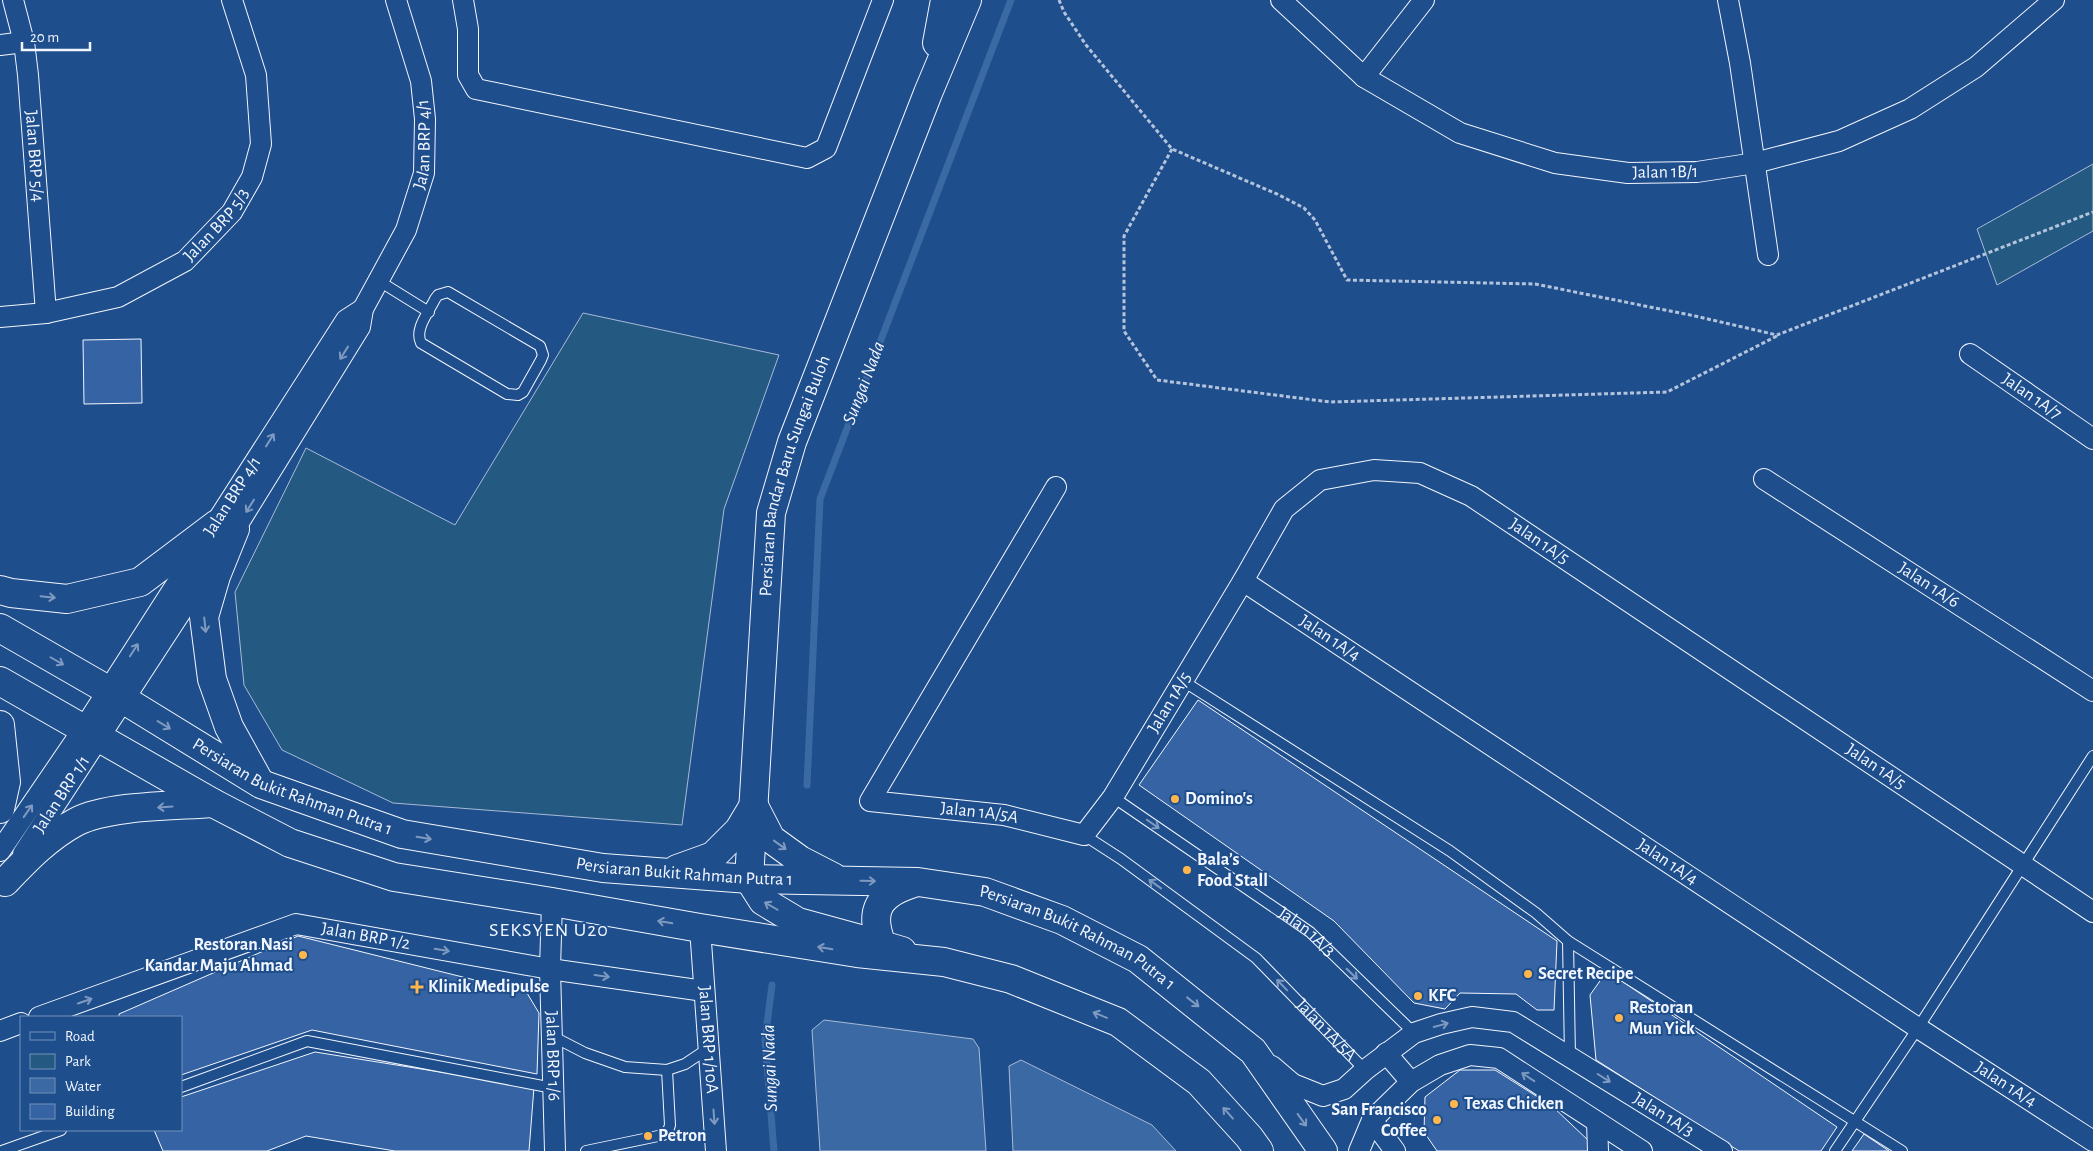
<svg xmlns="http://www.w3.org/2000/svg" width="2093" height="1151" viewBox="0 0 2093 1151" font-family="'Alegreya Sans',sans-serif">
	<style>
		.green { fill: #245a82; stroke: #a8bbd7 }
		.water { fill: #3b69a3; stroke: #a8bbd7 }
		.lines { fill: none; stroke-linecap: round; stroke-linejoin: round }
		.stream { stroke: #3b69a3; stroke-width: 7 }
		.building { fill: #3563a3; stroke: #f2f6ff }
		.lane-casing { stroke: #f2f6ff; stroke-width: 12 }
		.street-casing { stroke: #f2f6ff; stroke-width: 22 }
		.secondary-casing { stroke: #f2f6ff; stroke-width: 30 }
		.path { stroke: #b3c4dc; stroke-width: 3; stroke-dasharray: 4 2.5; stroke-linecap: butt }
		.lane { stroke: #1f4e8c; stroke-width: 10 }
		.street { stroke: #1f4e8c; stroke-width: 20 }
		.secondary { stroke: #1f4e8c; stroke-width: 28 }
		.oneway { stroke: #7e9ac0 }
		.poi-dot { fill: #ffb74d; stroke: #1f4e8c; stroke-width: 2 }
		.labels { text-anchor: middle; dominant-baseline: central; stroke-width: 4; stroke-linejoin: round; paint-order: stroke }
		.street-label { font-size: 18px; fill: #f2f6ff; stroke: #1f4e8c }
		.poi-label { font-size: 18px; font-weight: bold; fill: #f2f6ff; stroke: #1f4e8c; text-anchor: start }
		.water-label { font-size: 19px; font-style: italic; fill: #f2f6ff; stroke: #1f4e8c }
		.quarter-label { font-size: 20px; letter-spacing: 1px; fill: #f2f6ff; stroke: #1f4e8c }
	</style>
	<rect width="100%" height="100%" fill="#1f4e8c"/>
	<!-- green -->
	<g class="green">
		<polygon points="2093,164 2093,231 1997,285 1977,229"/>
		<polygon points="583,313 779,355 724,509 682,825 393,803 282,750 244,685 235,592 306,448 455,525"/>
	</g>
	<!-- water -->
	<g class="water">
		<polygon points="824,1020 973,1039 979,1048 986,1151 820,1151 812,1030"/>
		<polygon points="1021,1060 1152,1125 1176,1151 1013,1151 1009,1066"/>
	</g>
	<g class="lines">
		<!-- stream -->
		<g class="stream">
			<polyline points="807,785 820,499 1011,0"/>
			<polyline points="772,985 765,1040 774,1151"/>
		</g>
	</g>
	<!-- building -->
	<g class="building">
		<polygon points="141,339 142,403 84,404 83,340"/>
		<polygon points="1198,700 1557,941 1554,1010 1537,1010 1516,994 1460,993 1445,1009 1414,1003 1334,921 1139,785"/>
		<polygon points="298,936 527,993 539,1013 537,1074 312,1030 181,1075 181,1017 119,1017 119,1014"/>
		<polygon points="1607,971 1837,1127 1821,1151 1739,1151 1596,1060 1590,995"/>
		<polygon points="315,1052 534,1087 529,1151 395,1151 306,1136 267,1151 163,1151 154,1130 181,1130 181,1097"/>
		<polygon points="1460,1070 1495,1070 1552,1106 1590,1142 1590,1151 1437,1151 1424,1132 1425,1097"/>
		<polygon points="1864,1134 1889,1151 1852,1151"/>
	</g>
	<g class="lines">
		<!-- lane casing -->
		<g class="lane-casing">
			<g id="lane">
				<polyline points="379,281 429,312"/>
				<path d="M448 292 540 346 543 355 541 360 523 392 518 395 507 394 421 343C414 329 429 312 435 299L438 295Z"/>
				<polyline points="1183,681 1450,851 1536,913 1568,941 1570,1057"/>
				<path id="s1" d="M1113 797 1310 932 1414 1033"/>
				<path id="s2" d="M1084 835 1121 859 1256 958 1365 1070"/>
				<polyline points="1568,941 1902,1151"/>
				<polyline points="552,1036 585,1053 625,1067 667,1070 685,1064 709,1048"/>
				<polyline points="181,1087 307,1041 553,1088"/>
				<polyline points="2,1151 61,1130"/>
				<polyline points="586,1151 663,1135 668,1131 670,1125 667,1070"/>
				<polyline points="1835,1151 1918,1028 2093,756"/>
			</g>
		</g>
		<!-- street casing -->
		<g class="street-casing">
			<g id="street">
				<path id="s3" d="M13 0 24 42 28 75 46 313"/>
				<polyline points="463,0 468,29 468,75 476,89 807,158 826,148 883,0"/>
				<path id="s4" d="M1281 0 1364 77 1460 133 1555 163 1628 173 1697 172 1755 163 1839 141 1910 109 1976 67 2054 0"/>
				<polyline points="1728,0 1740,63 1768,255"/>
				<polyline points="0,45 24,42"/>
				<polyline points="1364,77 1424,0"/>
				<path id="s5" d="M0 317 46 313 118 297 185 261 232 212 252 177 261 144 256 75 232 0"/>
				<path id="s6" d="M1970 354 2093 439"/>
				<path id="s7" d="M1764 479 2093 691"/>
				<path id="s8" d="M1056 487 870 801 1004 815 1084 835 1113 797 1243 581 1284 509 1320 480 1374 470 1420 473 1471 496 2093 912"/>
				<path id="s9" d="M1243 581 1918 1028 2093 1141"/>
				<path id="s10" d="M0 851 84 728 346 320 363 309"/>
				<path id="s11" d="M23 854 235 529 360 327 363 309 406 230 424 173 425 119 421 81 396 0"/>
				<path id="s12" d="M552 902 550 969 555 1151"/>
				<path id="s13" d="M700 928 716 1151"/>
				<path id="s14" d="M39 1017 296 924 550 969 704 991"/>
				<polyline points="0,1031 21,1023"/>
				<polyline points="1386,1053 1411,1082"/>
				<path id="s15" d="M1272 1066 1293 1084 1323 1096 1344 1089 1365 1070 1414 1033 1441 1024 1472 1017 1513 1022 1722 1151"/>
				<polyline points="1372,1120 1395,1151"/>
				<polyline points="1597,1122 1598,1151"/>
				<polyline points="1359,1151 1372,1120 1411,1082 1440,1065 1470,1055 1499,1058 1642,1151"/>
			</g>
		</g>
		<!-- secondary casing -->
		<g class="secondary-casing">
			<g id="secondary">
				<polyline points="937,43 945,0"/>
				<polyline points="235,529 216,576 204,617 212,679 229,727 260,783"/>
				<polyline points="0,590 11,593 67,599 140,582 217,524"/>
				<path id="s16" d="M0 628 113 693 261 784 402 834 603 868 749 879 918 882 985 892 1062 920 1138 959 1253 1051 1323 1151"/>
				<polyline points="0,681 213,803 290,843 394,877 552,902 700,928 857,953 944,962 1011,979 1118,1022 1199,1082 1249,1137 1259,1151"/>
				<polyline points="0,725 6,782 0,809"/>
				<polyline points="754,806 771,839 800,860 833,877"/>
				<polyline points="677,869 713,856 739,830 754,805"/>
				<path id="s17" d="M749 879 771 513 792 442 928 93 967 0"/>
				<polyline points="749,879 763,901 798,922 860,939"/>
				<path d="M5 882C27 859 48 837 76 822 108 805 176 806 213 803"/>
				<path d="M902 951 882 945C868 910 879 894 914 883"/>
			</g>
		</g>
		<!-- path -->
		<g class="path">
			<polyline points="1059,0 1064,12 1086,45 1172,149 1277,194 1304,208 1315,220 1347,280 1535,284 1695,316 1777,335 2093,212"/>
			<polyline points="1172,149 1124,236 1124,331 1157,380 1330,402 1667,392 1777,336"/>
		</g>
		<!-- lane -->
		<use href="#lane" class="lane"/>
		<!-- street -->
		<use href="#street" class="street"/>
		<!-- secondary -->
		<use href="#secondary" class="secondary"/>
	</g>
	<!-- one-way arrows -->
	<defs><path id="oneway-shaft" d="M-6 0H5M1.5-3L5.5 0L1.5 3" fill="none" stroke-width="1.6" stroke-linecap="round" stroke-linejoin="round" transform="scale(1.25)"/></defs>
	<g class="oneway">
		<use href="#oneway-shaft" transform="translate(344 353) rotate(122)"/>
		<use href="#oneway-shaft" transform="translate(270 440) rotate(-58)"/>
		<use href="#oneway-shaft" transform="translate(250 506) rotate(122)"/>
		<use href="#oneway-shaft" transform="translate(48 597) rotate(6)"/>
		<use href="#oneway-shaft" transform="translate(205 625) rotate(84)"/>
		<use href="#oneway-shaft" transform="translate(134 650) rotate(-57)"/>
		<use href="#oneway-shaft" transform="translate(57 661) rotate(30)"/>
		<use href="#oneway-shaft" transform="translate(164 725) rotate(31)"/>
		<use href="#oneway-shaft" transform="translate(165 807) rotate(176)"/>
		<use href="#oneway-shaft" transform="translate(28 811) rotate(-55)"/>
		<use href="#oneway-shaft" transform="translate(1153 824) rotate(35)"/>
		<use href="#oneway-shaft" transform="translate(424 838) rotate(9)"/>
		<use href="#oneway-shaft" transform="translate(780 845) rotate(36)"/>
		<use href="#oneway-shaft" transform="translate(868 881) rotate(1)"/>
		<use href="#oneway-shaft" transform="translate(1155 884) rotate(-144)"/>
		<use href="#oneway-shaft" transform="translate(771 906) rotate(-150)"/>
		<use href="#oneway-shaft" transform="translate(665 922) rotate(-170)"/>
		<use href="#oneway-shaft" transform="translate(825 948) rotate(-171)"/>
		<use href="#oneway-shaft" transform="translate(442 950) rotate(10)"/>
		<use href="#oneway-shaft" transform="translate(1352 974) rotate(44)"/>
		<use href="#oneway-shaft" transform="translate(602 976) rotate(8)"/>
		<use href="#oneway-shaft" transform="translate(1282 985) rotate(-134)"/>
		<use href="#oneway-shaft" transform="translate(85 1001) rotate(-19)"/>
		<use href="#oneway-shaft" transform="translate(1193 1002) rotate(38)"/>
		<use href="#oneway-shaft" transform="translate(1100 1015) rotate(-158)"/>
		<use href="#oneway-shaft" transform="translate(1441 1025) rotate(-15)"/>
		<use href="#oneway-shaft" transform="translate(1528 1077) rotate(-147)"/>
		<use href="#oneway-shaft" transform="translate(1604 1078) rotate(32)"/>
		<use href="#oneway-shaft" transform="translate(1228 1113) rotate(-132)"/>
		<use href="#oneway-shaft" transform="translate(714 1117) rotate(86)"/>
		<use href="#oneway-shaft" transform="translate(1302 1120) rotate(54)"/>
	</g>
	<!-- markers -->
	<g class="poi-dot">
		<circle cx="1175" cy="799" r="5"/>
		<circle cx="1187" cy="870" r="5"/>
		<circle cx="303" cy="955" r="5"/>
		<circle cx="1528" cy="974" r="5"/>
		<path d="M414.5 979.5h5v5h5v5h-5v5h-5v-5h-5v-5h5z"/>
		<circle cx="1418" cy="996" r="5"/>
		<circle cx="1619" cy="1018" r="5"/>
		<circle cx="1454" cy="1104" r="5"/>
		<circle cx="1437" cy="1120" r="5"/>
		<circle cx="648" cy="1136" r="5"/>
	</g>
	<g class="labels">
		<!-- street labels -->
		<g class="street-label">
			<text stroke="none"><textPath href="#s11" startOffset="822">Jalan BRP 4/1</textPath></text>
			<text stroke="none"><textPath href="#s3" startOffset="158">Jalan BRP 5/4</textPath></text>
			<text stroke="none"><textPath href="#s4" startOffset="435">Jalan 1B/1</textPath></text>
			<text stroke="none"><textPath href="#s5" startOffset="244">Jalan BRP 5/3</textPath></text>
			<text stroke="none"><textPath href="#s6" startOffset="75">Jalan 1A/7</textPath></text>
			<text stroke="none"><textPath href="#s17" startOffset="408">Persiaran Bandar Baru Sungai Buloh</textPath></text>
			<text stroke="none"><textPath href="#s10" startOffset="424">Jalan BRP 4/1</textPath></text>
			<text stroke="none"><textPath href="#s8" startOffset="1250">Jalan 1A/5</textPath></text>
			<text stroke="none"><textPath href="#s7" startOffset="196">Jalan 1A/6</textPath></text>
			<text stroke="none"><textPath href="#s9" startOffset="104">Jalan 1A/4</textPath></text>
			<text stroke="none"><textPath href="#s8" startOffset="740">Jalan 1A/5</textPath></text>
			<text stroke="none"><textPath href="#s8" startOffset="1655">Jalan 1A/5</textPath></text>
			<text stroke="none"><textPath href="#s16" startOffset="334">Persiaran Bukit Rahman Putra 1</textPath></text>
			<text stroke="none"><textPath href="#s11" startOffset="71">Jalan BRP 1/1</textPath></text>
			<text stroke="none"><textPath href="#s8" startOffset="475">Jalan 1A/5A</textPath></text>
			<text stroke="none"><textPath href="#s9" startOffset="509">Jalan 1A/4</textPath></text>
			<text stroke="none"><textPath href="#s16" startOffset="739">Persiaran Bukit Rahman Putra 1</textPath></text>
			<text stroke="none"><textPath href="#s1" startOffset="236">Jalan 1A/3</textPath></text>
			<text stroke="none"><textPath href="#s14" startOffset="344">Jalan BRP 1/2</textPath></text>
			<text stroke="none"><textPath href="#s16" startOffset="1144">Persiaran Bukit Rahman Putra 1</textPath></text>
			<text stroke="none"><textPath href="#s2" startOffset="312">Jalan 1A/5A</textPath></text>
			<text stroke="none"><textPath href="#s13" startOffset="112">Jalan BRP 1/10A</textPath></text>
			<text stroke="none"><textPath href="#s12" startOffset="154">Jalan BRP 1/6</textPath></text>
			<text stroke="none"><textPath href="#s9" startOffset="914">Jalan 1A/4</textPath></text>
			<text stroke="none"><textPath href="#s15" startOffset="450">Jalan 1A/3</textPath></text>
		</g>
		<!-- poi labels -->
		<g class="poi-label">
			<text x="1185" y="799">Domino's</text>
			<text x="1197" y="860">Bala’s<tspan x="1197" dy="21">Food Stall</tspan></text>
			<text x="293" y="945" text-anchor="end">Restoran Nasi<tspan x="293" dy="21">Kandar Maju Ahmad</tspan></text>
			<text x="1538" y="974">Secret Recipe</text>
			<text x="428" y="987">Klinik Medipulse</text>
			<text x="1428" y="996">KFC</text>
			<text x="1629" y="1008">Restoran<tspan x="1629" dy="21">Mun Yick</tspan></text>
			<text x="1464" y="1104">Texas Chicken</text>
			<text x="1427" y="1110" text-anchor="end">San Francisco<tspan x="1427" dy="21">Coffee</tspan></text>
			<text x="658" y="1136">Petron</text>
		</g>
		<!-- water labels -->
		<g class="water-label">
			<text transform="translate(864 383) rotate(-69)">Sungai Nada</text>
			<text transform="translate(770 1068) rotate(-92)">Sungai Nada</text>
		</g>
		<!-- quarter labels -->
		<g class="quarter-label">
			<text x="549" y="930">SEKSYEN U20</text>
		</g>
	</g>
	<!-- legend -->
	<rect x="20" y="1016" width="162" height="115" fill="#1f4e8c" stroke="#7391ba"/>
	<rect x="30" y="1032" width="25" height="8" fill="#1f4e8c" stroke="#7391ba"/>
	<text x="65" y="1041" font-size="15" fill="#f2f6ff">Road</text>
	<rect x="30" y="1054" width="25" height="15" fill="#245a82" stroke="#7391ba"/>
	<text x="65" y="1066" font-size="15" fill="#f2f6ff">Park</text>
	<rect x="30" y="1078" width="25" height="15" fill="#3b69a3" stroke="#7391ba"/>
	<text x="65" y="1091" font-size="15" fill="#f2f6ff">Water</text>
	<rect x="30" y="1104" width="25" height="15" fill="#3563a3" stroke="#7391ba"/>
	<text x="65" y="1116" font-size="15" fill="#f2f6ff">Building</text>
	<!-- scale -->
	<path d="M22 42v8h68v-8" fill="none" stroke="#f2f6ff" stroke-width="2.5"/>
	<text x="30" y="42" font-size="15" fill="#f2f6ff" stroke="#1f4e8c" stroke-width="4" paint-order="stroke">20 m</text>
</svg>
